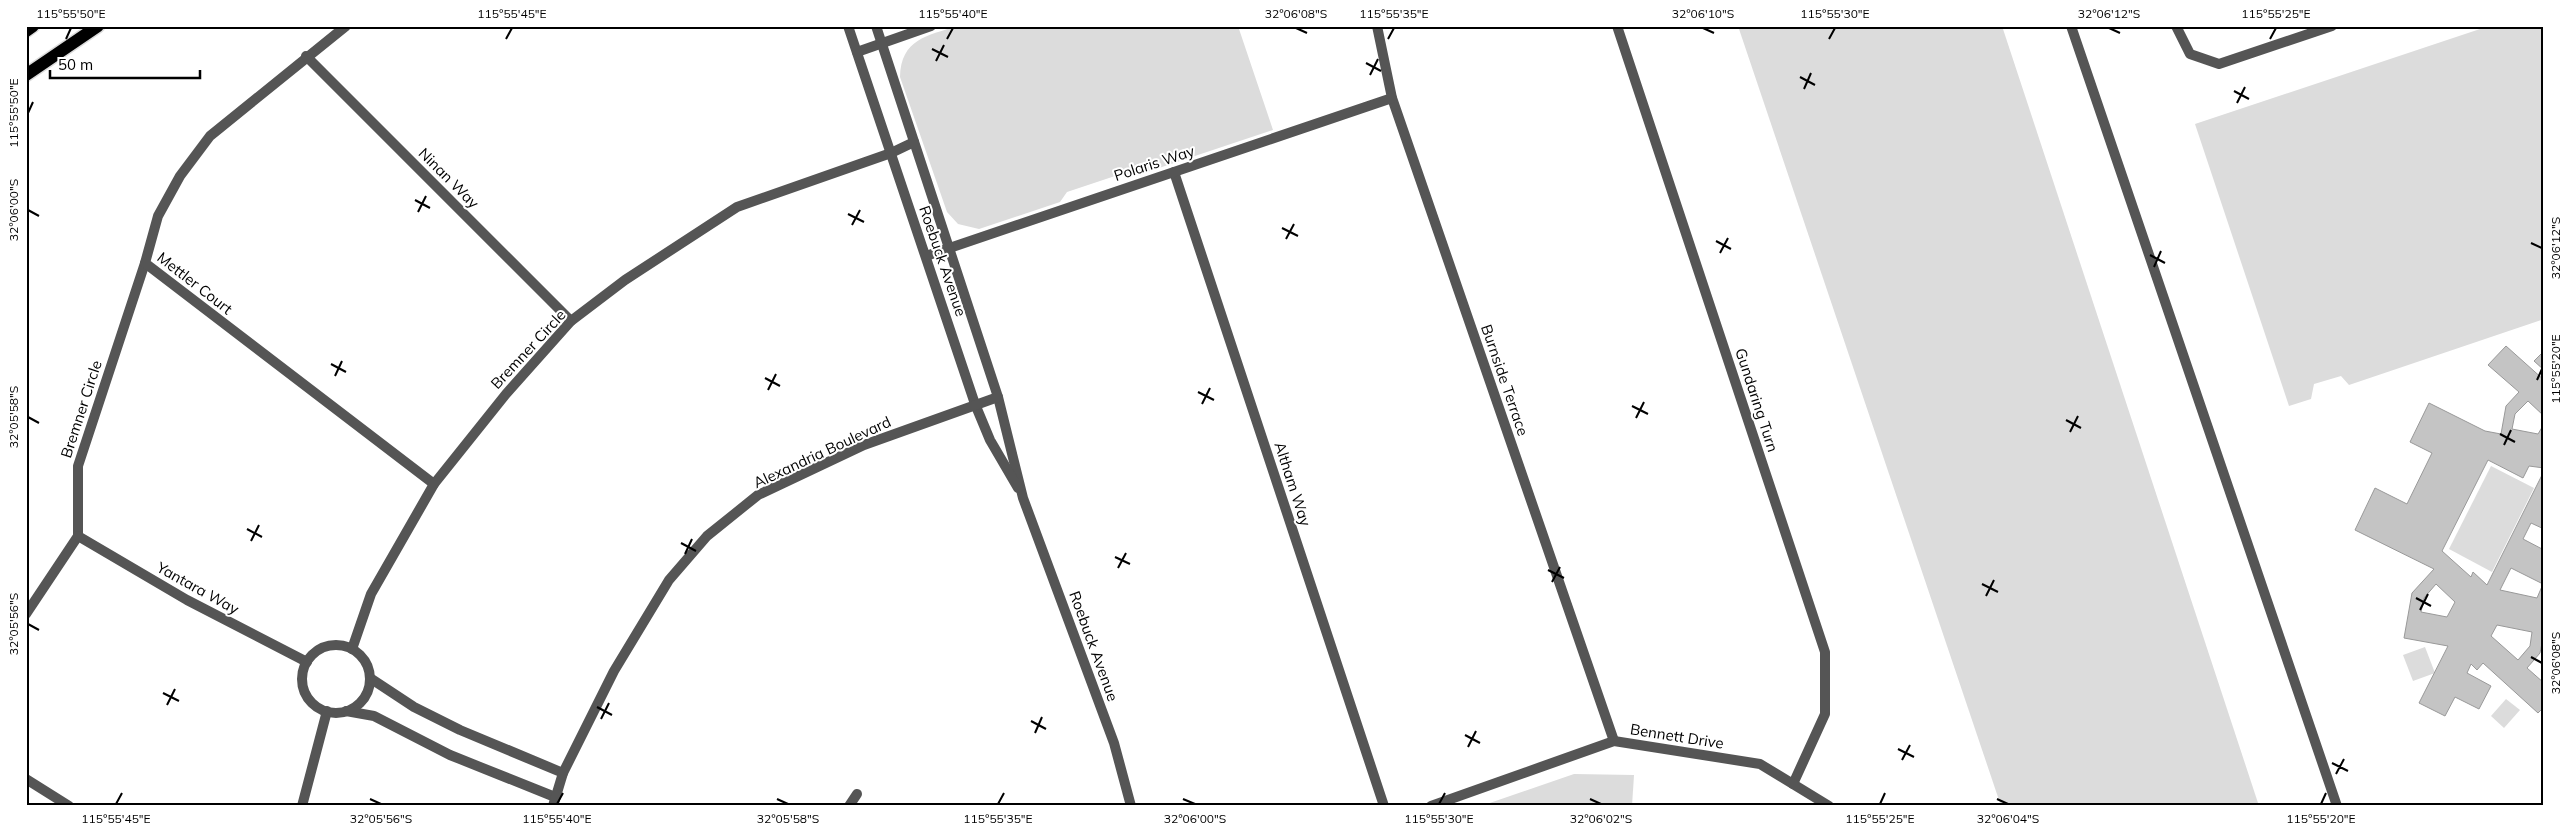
<svg xmlns="http://www.w3.org/2000/svg" width="2570" height="832" viewBox="0 0 2570 832" font-family="Mulish,sans-serif">
	<style>
		.green { fill: #dcdcdc }
		.building { fill: #c4c4c4; stroke: #999; fill-rule: evenodd }
		.lines { fill: none; stroke-linecap: round; stroke-linejoin: round }
		.primary-casing { stroke: #dbdbdb; stroke-width: 15 }
		.service { stroke: #555; stroke-width: 10 }
		.minor { stroke: #555; stroke-width: 10 }
		.tertiary { stroke: #555; stroke-width: 10 }
		.primary { stroke: #000; stroke-width: 12 }
		.ticks { fill: none; stroke: #000; stroke-width: 2 }
		.labels { text-anchor: middle; dominant-baseline: central; stroke-width: 4; stroke-linejoin: round; paint-order: stroke }
		.street-label { font-size: 15px; fill: #000; stroke: #fff }
		.neatline { fill: none; stroke: #000; stroke-width: 2 }
		.ticks-label { font-size: 12px; text-anchor: middle; fill: #000 }
	</style>
	<rect width="100%" height="100%" fill="#fff"/>
	<!-- green -->
	<g class="green">
		<path d="M957 26H1238L1273 130 1129 178 1121 174 1067 192 1060 202 979 229 958 224 947 212 900 77C901 39 927 36 957 26Z"/>
		<polygon points="1738,26 2002,26 2259,806 2001,806"/>
		<polygon points="2489,26 2544,26 2544,319 2349,385 2341,376 2314,384 2311,399 2289,406 2195,124"/>
		<polygon points="2491,466 2534,488 2492,572 2449,549"/>
		<polygon points="2425,647 2435,673 2413,681 2403,655"/>
		<polygon points="2506,699 2520,710 2504,728 2491,716"/>
		<polygon points="1574,774 1634,775 1632,806 1481,806"/>
	</g>
	<!-- building -->
	<g class="building">
		<path d="M2506 346 2544 380V416L2528 401 2515 414 2512 429 2538 434 2544 424V468L2529 466 2523 478 2488 460 2442 551 2471 577 2473 572 2487 585 2544 471V529L2531 523 2523 539 2544 550V633L2540 653 2527 668 2544 683V707L2538 713 2483 663 2477 670 2471 664 2467 673 2491 686 2479 709 2455 697 2445 716 2419 703 2448 646 2404 638 2412 593 2434 569 2355 530 2375 488 2407 504 2432 453 2410 442 2429 403 2485 431 2501 434 2506 406 2519 392 2488 365ZM2511 568 2543 584 2537 598 2500 590ZM2436 584 2455 602 2447 617 2421 612 2424 598ZM2497 625 2532 632 2530 646 2518 660 2491 636Z"/>
		<polygon points="2544,351 2544,370 2534,361"/>
	</g>
	<g class="lines">
		<!-- primary casing -->
		<g class="primary-casing">
			<g id="primary">
				<polyline points="26,31 33,26"/>
				<polyline points="26,75 98,26"/>
			</g>
		</g>
		<!-- service -->
		<g class="service">
			<polyline points="2071,26 2337,806"/>
			<polyline points="2176,26 2190,54 2219,64 2332,26"/>
			<polyline points="26,614 78,536 78,466 145,263"/>
		</g>
		<!-- minor -->
		<g class="minor">
			<polyline points="346,26 210,136 180,176 158,216 145,263 434,484"/>
			<polyline points="1377,26 1392,98 1614,741"/>
			<polyline points="1617,26 1825,652 1825,714 1793,784"/>
			<polyline points="857,52 931,26"/>
			<polyline points="306,56 571,321"/>
			<polyline points="1174,172 1384,806"/>
			<polyline points="926,256 1392,98"/>
			<polyline points="998,397 1023,498 1114,743 1131,806"/>
			<polyline points="975,404 990,440 1018,488"/>
			<polyline points="78,536 187,600 307,662"/>
			<circle cx="336" cy="679" r="34"/>
			<polyline points="352,649 371,594 434,484 506,394 571,321 625,280 737,207 891,153 914,142"/>
			<polyline points="370,678 414,707 460,730 563,773"/>
			<polyline points="346,711 374,716 450,755 555,797"/>
			<polyline points="26,779 69,806"/>
			<polyline points="302,806 327,711"/>
			<polyline points="849,806 857,794"/>
			<polyline points="1431,806 1614,741 1760,764 1829,806"/>
		</g>
		<!-- tertiary -->
		<g class="tertiary">
			<polyline points="848,26 975,404"/>
			<polyline points="553,806 563,773 614,671 669,580 707,536 758,495 864,445 998,397 876,26"/>
		</g>
		<!-- primary -->
		<use href="#primary" class="primary"/>
	</g>
	<!-- ticks -->
	<path class="ticks" d="M1296 28 1307 33M1703 28 1714 33M2109 28 2120 33M66 39 71 28M506 39 512 28M947 39 953 28M1388 39 1394 28M1829 39 1835 28M2270 39 2276 28M932 49 948 57M936 61 944 45M1366 63 1381 71M1370 75 1378 59M1800 77 1815 85M1804 89 1811 73M2234 91 2249 99M2237 103 2245 87M28 113 33 102M415 200 430 208M28 210 39 216M418 212 426 196M848 214 864 222M852 225 860 210M1282 228 1298 236M1286 239 1294 224M1716 241 1731 249M2531 243 2542 248M1720 253 1728 238M2150 255 2165 263M2154 267 2161 251M331 364 346 372M335 376 342 361M765 378 780 386M2537 380 2542 369M768 390 776 374M1198 392 1214 400M1202 404 1210 388M1632 406 1648 414M28 417 39 423M1636 418 1644 402M2066 420 2081 428M2070 432 2078 416M2500 434 2515 442M2504 445 2511 430M247 529 262 537M251 541 259 525M681 543 696 551M685 554 692 539M1115 557 1130 564M1118 568 1126 553M1548 570 1564 578M1552 582 1560 567M1982 584 1998 592M1986 596 1994 580M2416 598 2431 606M2420 610 2428 594M28 624 39 630M2531 657 2542 663M163 693 179 701M167 705 175 689M597 707 612 715M601 719 609 703M1031 721 1046 729M1035 733 1042 717M1465 735 1480 743M1468 747 1476 731M1898 749 1914 757M1902 760 1910 745M2332 763 2348 771M2336 774 2344 759M370 799 381 804M777 799 788 804M1183 799 1195 804M1590 799 1601 804M1997 799 2008 804M116 804 122 793M557 804 563 793M998 804 1004 793M1439 804 1445 793M1880 804 1885 793M2321 804 2326 793"/>
	<g class="labels">
		<!-- street labels -->
		<g class="street-label">
			<text transform="translate(1154 163) rotate(-18)">Polaris Way</text>
			<text transform="translate(449 178) rotate(45)">Ninan Way</text>
			<text transform="translate(943 261) rotate(71)">Roebuck Avenue</text>
			<text transform="translate(195 283) rotate(38)">Mettler Court</text>
			<text transform="translate(528 349) rotate(-47)">Bremner Circle</text>
			<text transform="translate(1505 380) rotate(71)">Burnside Terrace</text>
			<text transform="translate(1757 400) rotate(72)">Gundaring Turn</text>
			<text transform="translate(81 409) rotate(-72)">Bremner Circle</text>
			<text transform="translate(822 452) rotate(-25)">Alexandria Boulevard</text>
			<text transform="translate(1293 484) rotate(72)">Altham Way</text>
			<text transform="translate(198 588) rotate(29)">Yantara Way</text>
			<text transform="translate(1094 646) rotate(70)">Roebuck Avenue</text>
			<text transform="translate(1677 736) rotate(9)">Bennett Drive</text>
		</g>
	</g>
	<!-- border -->
	<rect width="2570" height="832" fill="none" stroke="#ffffff" stroke-width="55"/>
	<!-- scale -->
	<path d="M50 70v8h150v-8" fill="none" stroke="#000000" stroke-width="2.5"/>
	<text x="58" y="70" font-size="15" fill="#000000" stroke="#ffffff" stroke-width="4" paint-order="stroke">50 m</text>
	<rect x="28" y="28" width="2514" height="776" class="neatline"/>
	<g class="ticks-label">
		<text x="71" y="18">115°55'50"E</text>
		<text x="512" y="18">115°55'45"E</text>
		<text x="953" y="18">115°55'40"E</text>
		<text x="1296" y="18">32°06'08"S</text>
		<text x="1394" y="18">115°55'35"E</text>
		<text x="1703" y="18">32°06'10"S</text>
		<text x="1835" y="18">115°55'30"E</text>
		<text x="2109" y="18">32°06'12"S</text>
		<text x="2276" y="18">115°55'25"E</text>
		<text transform="translate(14 113) rotate(-90)" y="4">115°55'50"E</text>
		<text transform="translate(14 210) rotate(-90)" y="4">32°06'00"S</text>
		<text transform="translate(2556 248) rotate(-90)" y="4">32°06'12"S</text>
		<text transform="translate(2556 369) rotate(-90)" y="4">115°55'20"E</text>
		<text transform="translate(14 417) rotate(-90)" y="4">32°05'58"S</text>
		<text transform="translate(14 624) rotate(-90)" y="4">32°05'56"S</text>
		<text transform="translate(2556 663) rotate(-90)" y="4">32°06'08"S</text>
		<text x="116" y="823">115°55'45"E</text>
		<text x="381" y="823">32°05'56"S</text>
		<text x="557" y="823">115°55'40"E</text>
		<text x="788" y="823">32°05'58"S</text>
		<text x="998" y="823">115°55'35"E</text>
		<text x="1195" y="823">32°06'00"S</text>
		<text x="1439" y="823">115°55'30"E</text>
		<text x="1601" y="823">32°06'02"S</text>
		<text x="1880" y="823">115°55'25"E</text>
		<text x="2008" y="823">32°06'04"S</text>
		<text x="2321" y="823">115°55'20"E</text>
	</g>
</svg>
